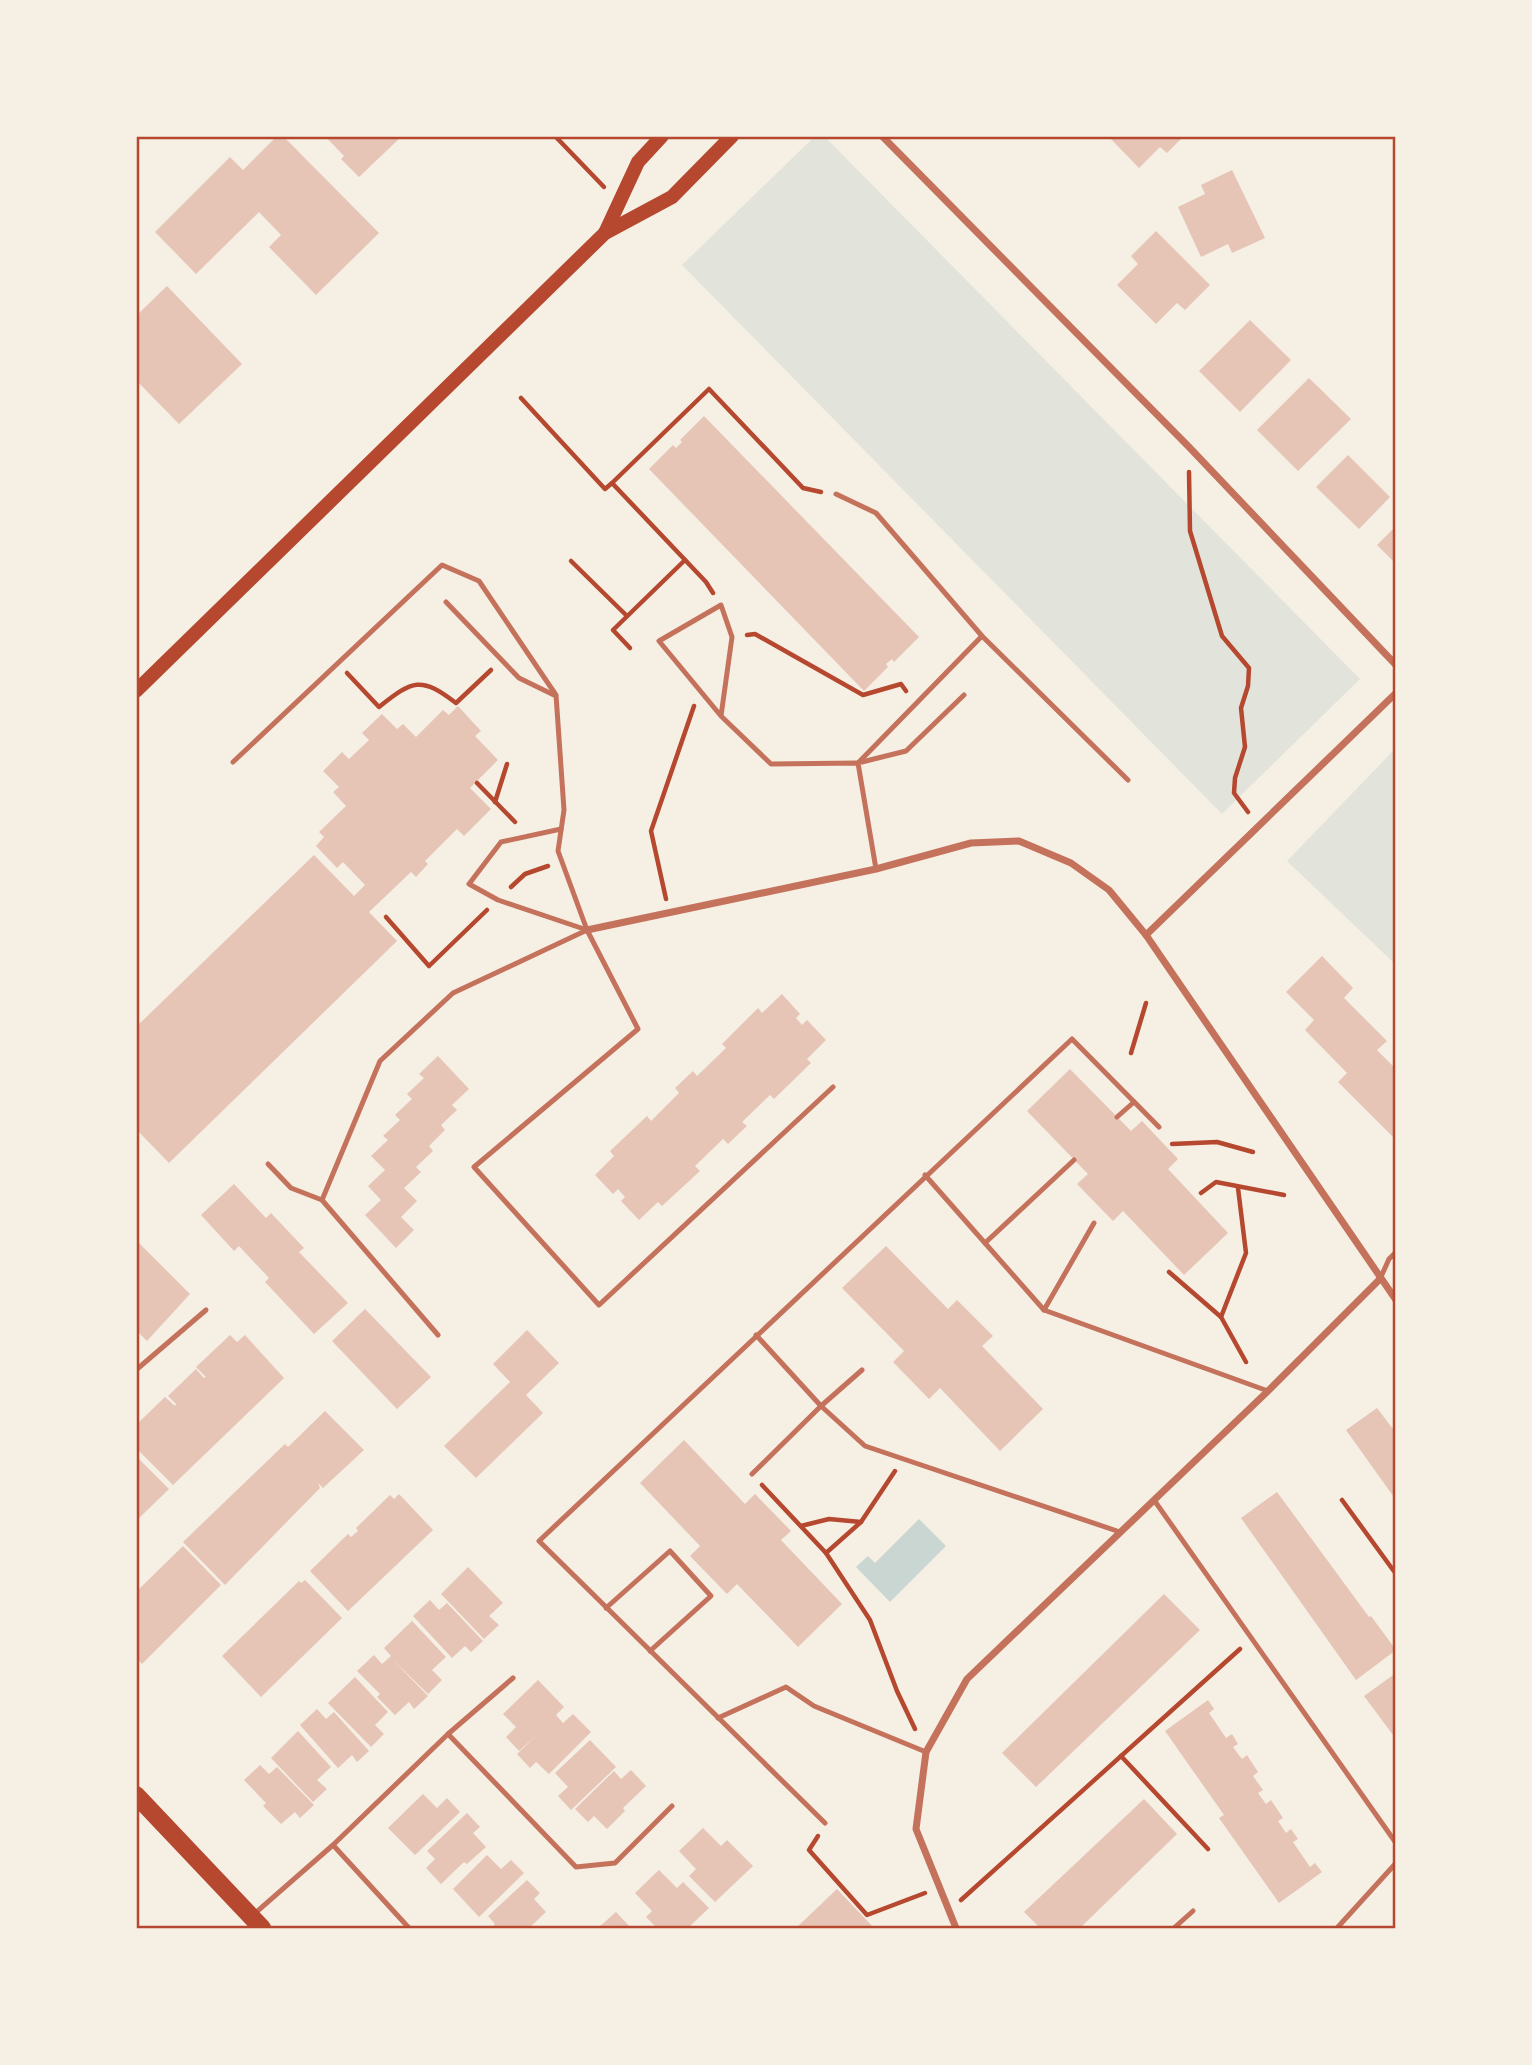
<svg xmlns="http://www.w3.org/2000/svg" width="1532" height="2065" viewBox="0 0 1532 2065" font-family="'Playfair Display',serif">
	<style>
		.green { fill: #e2e4dc }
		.water { fill: #c9d6d2 }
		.building { fill: #e6c5b7 }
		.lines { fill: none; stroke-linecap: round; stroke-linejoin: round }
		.path { stroke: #b5482f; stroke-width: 4.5 }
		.service { stroke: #c5725c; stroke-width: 5 }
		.minor { stroke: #c5725c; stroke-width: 7 }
		.secondary { stroke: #b5482f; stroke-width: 14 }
		.primary { stroke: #b5482f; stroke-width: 18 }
		.neatline { fill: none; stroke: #b5482f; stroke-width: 2.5 }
	</style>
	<rect width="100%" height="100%" fill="#f6efe4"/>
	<!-- green -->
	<g class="green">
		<polygon points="814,137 825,137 1360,679 1222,814 682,265"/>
		<polygon points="1395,749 1395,964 1287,861"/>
	</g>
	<!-- water -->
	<polygon class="water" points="919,1519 946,1546 890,1602 856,1567 868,1556 875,1563"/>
	<!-- building -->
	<g class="building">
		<polygon points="277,136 283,136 379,233 316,295 269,247 281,235 259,212 196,274 155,232 230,157 243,170"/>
		<polygon points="325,136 402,136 359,177 341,159 344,156"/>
		<polygon points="1108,136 1184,136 1167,153 1160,147 1139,168"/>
		<polygon points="1232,170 1265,238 1232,253 1228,244 1201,257 1178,207 1205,194 1201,185"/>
		<polygon points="1156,231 1210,285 1185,310 1177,303 1156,324 1117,285 1138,264 1131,256"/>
		<polygon points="167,286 242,364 179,424 136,380 136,316"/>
		<polygon points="1250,320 1291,360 1240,412 1199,371"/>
		<polygon points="1309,378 1351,419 1298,471 1257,430"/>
		<polygon points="704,416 919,637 894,662 892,659 886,664 888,667 864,691 649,469 673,445 676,448 682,442 680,440"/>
		<polygon points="1348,455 1390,497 1359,529 1316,487"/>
		<polygon points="1396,526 1396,564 1377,545"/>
		<polygon points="458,706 481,731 475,736 498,760 470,788 491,809 464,836 457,829 425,861 428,864 416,877 411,872 369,912 397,941 169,1163 136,1129 136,1027 314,855 354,896 365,885 343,862 337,868 316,846 324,837 319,832 346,806 333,792 339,787 323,771 342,752 349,759 369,740 362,733 382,714 397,729 403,724 416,737 443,710 449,715"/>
		<polygon points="1322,956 1353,988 1344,998 1387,1041 1377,1050 1396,1069 1396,1140 1338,1082 1347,1073 1305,1030 1314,1020 1286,992"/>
		<polygon points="782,994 800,1014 796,1018 802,1025 807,1020 826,1040 807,1059 811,1063 774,1099 770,1095 742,1122 747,1126 728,1144 723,1139 695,1166 700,1171 662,1206 658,1202 639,1220 621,1201 625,1197 618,1189 613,1194 595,1175 614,1156 610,1151 647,1116 651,1121 679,1093 675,1088 693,1071 697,1076 726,1048 722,1044 758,1008 762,1013"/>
		<polygon points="438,1056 469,1089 452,1105 457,1110 441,1125 445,1130 429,1146 433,1151 416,1167 421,1172 404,1188 417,1201 401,1217 414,1230 396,1248 365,1215 381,1200 368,1186 385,1170 371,1156 388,1140 383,1136 400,1120 395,1115 412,1099 407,1094 424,1078 419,1074"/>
		<polygon points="1070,1069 1131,1131 1142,1121 1178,1159 1168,1169 1228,1233 1184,1275 1123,1211 1113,1221 1077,1184 1088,1174 1027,1111"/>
		<polygon points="234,1184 266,1218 271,1213 304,1248 299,1252 348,1303 314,1334 265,1282 269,1278 239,1246 234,1251 201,1215"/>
		<polygon points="136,1240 190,1294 147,1341 136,1330"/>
		<polygon points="886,1246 948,1309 957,1300 993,1336 982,1346 1043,1409 1000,1451 940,1388 929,1399 893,1362 904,1351 842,1288"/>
		<polygon points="365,1309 431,1377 397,1409 332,1341"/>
		<polygon points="527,1330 559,1363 526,1395 543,1413 476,1478 444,1446 510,1382 493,1364"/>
		<polygon points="230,1335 237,1342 245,1335 284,1378 173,1485 136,1448 136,1438 138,1436 136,1434 136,1425 165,1397 175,1406 176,1404 168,1396 196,1369 204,1378 206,1377 196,1367"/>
		<polygon points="1377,1408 1396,1433 1396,1500 1346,1430"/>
		<polygon points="325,1411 364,1450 323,1488 318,1483 320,1488 225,1585 183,1542 285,1444 288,1447"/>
		<polygon points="684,1440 745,1504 755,1494 791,1531 781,1540 842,1604 798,1647 737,1584 727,1594 690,1556 700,1546 640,1483"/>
		<polygon points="136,1456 169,1489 136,1521"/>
		<polygon points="1277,1492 1369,1617 1371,1616 1396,1650 1356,1680 1241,1518"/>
		<polygon points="399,1494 433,1530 348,1611 310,1571 348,1534 351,1537 358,1531 356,1528 390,1495 394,1499"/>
		<polygon points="183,1546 221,1585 142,1664 136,1658 136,1592"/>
		<polygon points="468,1567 503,1603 489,1616 499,1625 484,1639 441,1594"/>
		<polygon points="305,1580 342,1618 261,1697 222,1656 299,1581 301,1583"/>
		<polygon points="1164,1594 1200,1630 1036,1787 1002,1753"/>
		<polygon points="430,1600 439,1610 447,1603 483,1641 471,1652 465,1646 452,1658 413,1616"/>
		<polygon points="412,1621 446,1657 432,1670 442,1680 428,1694 392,1659 428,1696 414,1709 409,1702 395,1715 377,1697 380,1694 357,1671 374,1655 382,1664 391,1656 384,1648"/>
		<polygon points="1396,1673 1396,1739 1364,1696"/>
		<polygon points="355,1677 388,1712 375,1725 384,1734 371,1747 328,1703"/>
		<polygon points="538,1680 564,1707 556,1715 563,1723 573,1714 591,1732 549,1774 536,1762 530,1768 517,1754 538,1734 519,1751 506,1737 516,1727 503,1714"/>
		<polygon points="1208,1700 1214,1709 1209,1713 1226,1738 1232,1734 1238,1744 1233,1747 1242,1759 1247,1755 1258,1772 1253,1776 1263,1790 1258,1793 1266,1804 1271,1800 1283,1818 1278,1821 1286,1833 1291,1829 1298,1839 1293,1842 1310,1867 1315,1863 1322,1872 1279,1903 1219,1818 1224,1815 1165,1731"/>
		<polygon points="317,1709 326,1719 334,1712 369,1751 357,1762 352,1755 338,1768 300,1725"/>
		<polygon points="298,1731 331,1767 317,1780 327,1789 313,1802 271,1758"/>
		<polygon points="590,1740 616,1767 571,1810 558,1796 568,1787 555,1773"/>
		<polygon points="260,1765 269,1774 277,1767 314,1805 300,1818 295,1812 281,1824 263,1806 266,1803 244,1780"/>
		<polygon points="631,1770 646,1786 623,1808 625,1811 607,1829 594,1816 588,1822 575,1809 614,1771 621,1779"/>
		<polygon points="423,1794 437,1808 447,1798 460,1812 415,1855 388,1828"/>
		<polygon points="1144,1799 1177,1834 1080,1928 1040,1928 1024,1912"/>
		<polygon points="467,1813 480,1827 473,1833 486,1847 467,1864 464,1862 441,1884 426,1868 435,1859 427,1851"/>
		<polygon points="703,1828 721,1846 727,1840 753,1866 715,1902 689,1876 696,1869 679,1851"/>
		<polygon points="487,1855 501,1869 511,1860 524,1873 479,1917 453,1889"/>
		<polygon points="659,1870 677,1888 683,1882 709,1908 688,1928 657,1928 646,1917 652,1911 635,1893"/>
		<polygon points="527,1880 540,1893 534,1899 546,1912 529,1928 491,1928 495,1924 488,1916"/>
		<polygon points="837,1889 874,1928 796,1928"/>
		<polygon points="616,1912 631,1928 598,1928"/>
	</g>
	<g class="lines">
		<!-- path -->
		<g class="path">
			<polyline points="555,136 604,187"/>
			<polyline points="521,398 605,489 612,483 706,582 713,593"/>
			<polyline points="1189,472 1190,531 1222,636 1249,668 1248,686 1241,708 1245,747 1235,778 1234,793 1248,812"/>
			<polyline points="612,483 709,389 803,488 821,492"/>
			<polyline points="571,561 627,616"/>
			<polyline points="747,635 755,634 863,695 901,684 906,691"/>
			<polyline points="630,648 613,630 685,560"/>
			<path d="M347 673 379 707C413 680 421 676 456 703L491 670"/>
			<polyline points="477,783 515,822"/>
			<polyline points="495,802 507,764"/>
			<polyline points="511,887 525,874 548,866"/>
			<polyline points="666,899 651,831 694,706"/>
			<polyline points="386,917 429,966 487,910"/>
			<polyline points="1131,1053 1146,1003"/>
			<polyline points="1172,1144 1217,1142 1253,1152"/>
			<polyline points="1238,1188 1246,1253 1221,1317 1246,1362"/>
			<polyline points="1201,1193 1216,1182 1284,1195"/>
			<polyline points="1169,1272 1221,1317"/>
			<polyline points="895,1471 861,1522 826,1553 870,1620 897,1691 915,1729"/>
			<polyline points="762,1485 826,1553"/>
			<polyline points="1342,1500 1396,1574"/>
			<polyline points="801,1526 829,1519 861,1522"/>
			<polyline points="1121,1756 1208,1849"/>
			<polyline points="818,1836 809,1850 867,1915 925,1893"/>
			<polyline points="961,1900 1240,1649"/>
		</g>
		<!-- service -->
		<g class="service">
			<polyline points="836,494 876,513 982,636 1128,780"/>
			<polyline points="446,602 519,678 554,695"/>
			<polyline points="721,716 659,641 721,605 732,637 721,716 771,764 858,763 876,869"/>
			<polyline points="233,762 442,565 479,581 556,695 564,810 558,851 587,930 638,1029 474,1167 599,1305 833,1087"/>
			<polyline points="862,762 906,751 964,695"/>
			<polyline points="858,763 982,636"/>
			<polyline points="561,829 501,842 469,884 498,900 587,930"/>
			<polyline points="1117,1117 1134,1102"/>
			<polyline points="268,1164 291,1188 322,1200"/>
			<polyline points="925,1175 1044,1310 1268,1391"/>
			<polyline points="985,1243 1074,1160"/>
			<polyline points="1380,1279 1389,1259 1396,1252"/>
			<polyline points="1044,1310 1094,1223"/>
			<polyline points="438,1335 322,1200 380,1061 453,993 587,930"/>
			<polyline points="756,1335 821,1406 865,1446 1120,1532"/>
			<polyline points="136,1370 206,1310"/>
			<polyline points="752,1474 821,1406 862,1370"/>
			<polyline points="1154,1500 1396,1843"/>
			<polyline points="606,1608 670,1551 711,1596 650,1651"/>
			<polyline points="718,1718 786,1687 814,1706 926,1752"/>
			<polyline points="448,1734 576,1867 615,1863 672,1806"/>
			<polyline points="825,1823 539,1541 1072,1039 1159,1127"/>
			<polyline points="333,1845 409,1928"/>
			<polyline points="254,1914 333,1845 448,1734 513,1678"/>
			<polyline points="1174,1928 1193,1911"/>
			<polyline points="1337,1928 1396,1863"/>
		</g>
		<!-- minor -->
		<g class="minor">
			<polyline points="882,136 1189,447 1396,665"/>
			<polyline points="587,930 876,869 971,843 1019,841 1071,863 1109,890 1146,935 1396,1300"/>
			<polyline points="1146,935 1396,693"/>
			<polyline points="956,1928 916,1829 926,1752 967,1679 1268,1391 1380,1279"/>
		</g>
		<!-- secondary -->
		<g class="secondary">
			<polyline points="605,233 638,162 662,136"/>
			<polyline points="136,691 605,233 672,197 732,136"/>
		</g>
		<!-- primary -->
		<polyline class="primary" points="136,1795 262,1928"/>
	</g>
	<!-- border -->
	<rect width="1532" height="2065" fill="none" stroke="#f6efe4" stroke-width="276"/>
	<rect x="138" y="138" width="1256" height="1789" class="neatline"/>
</svg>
